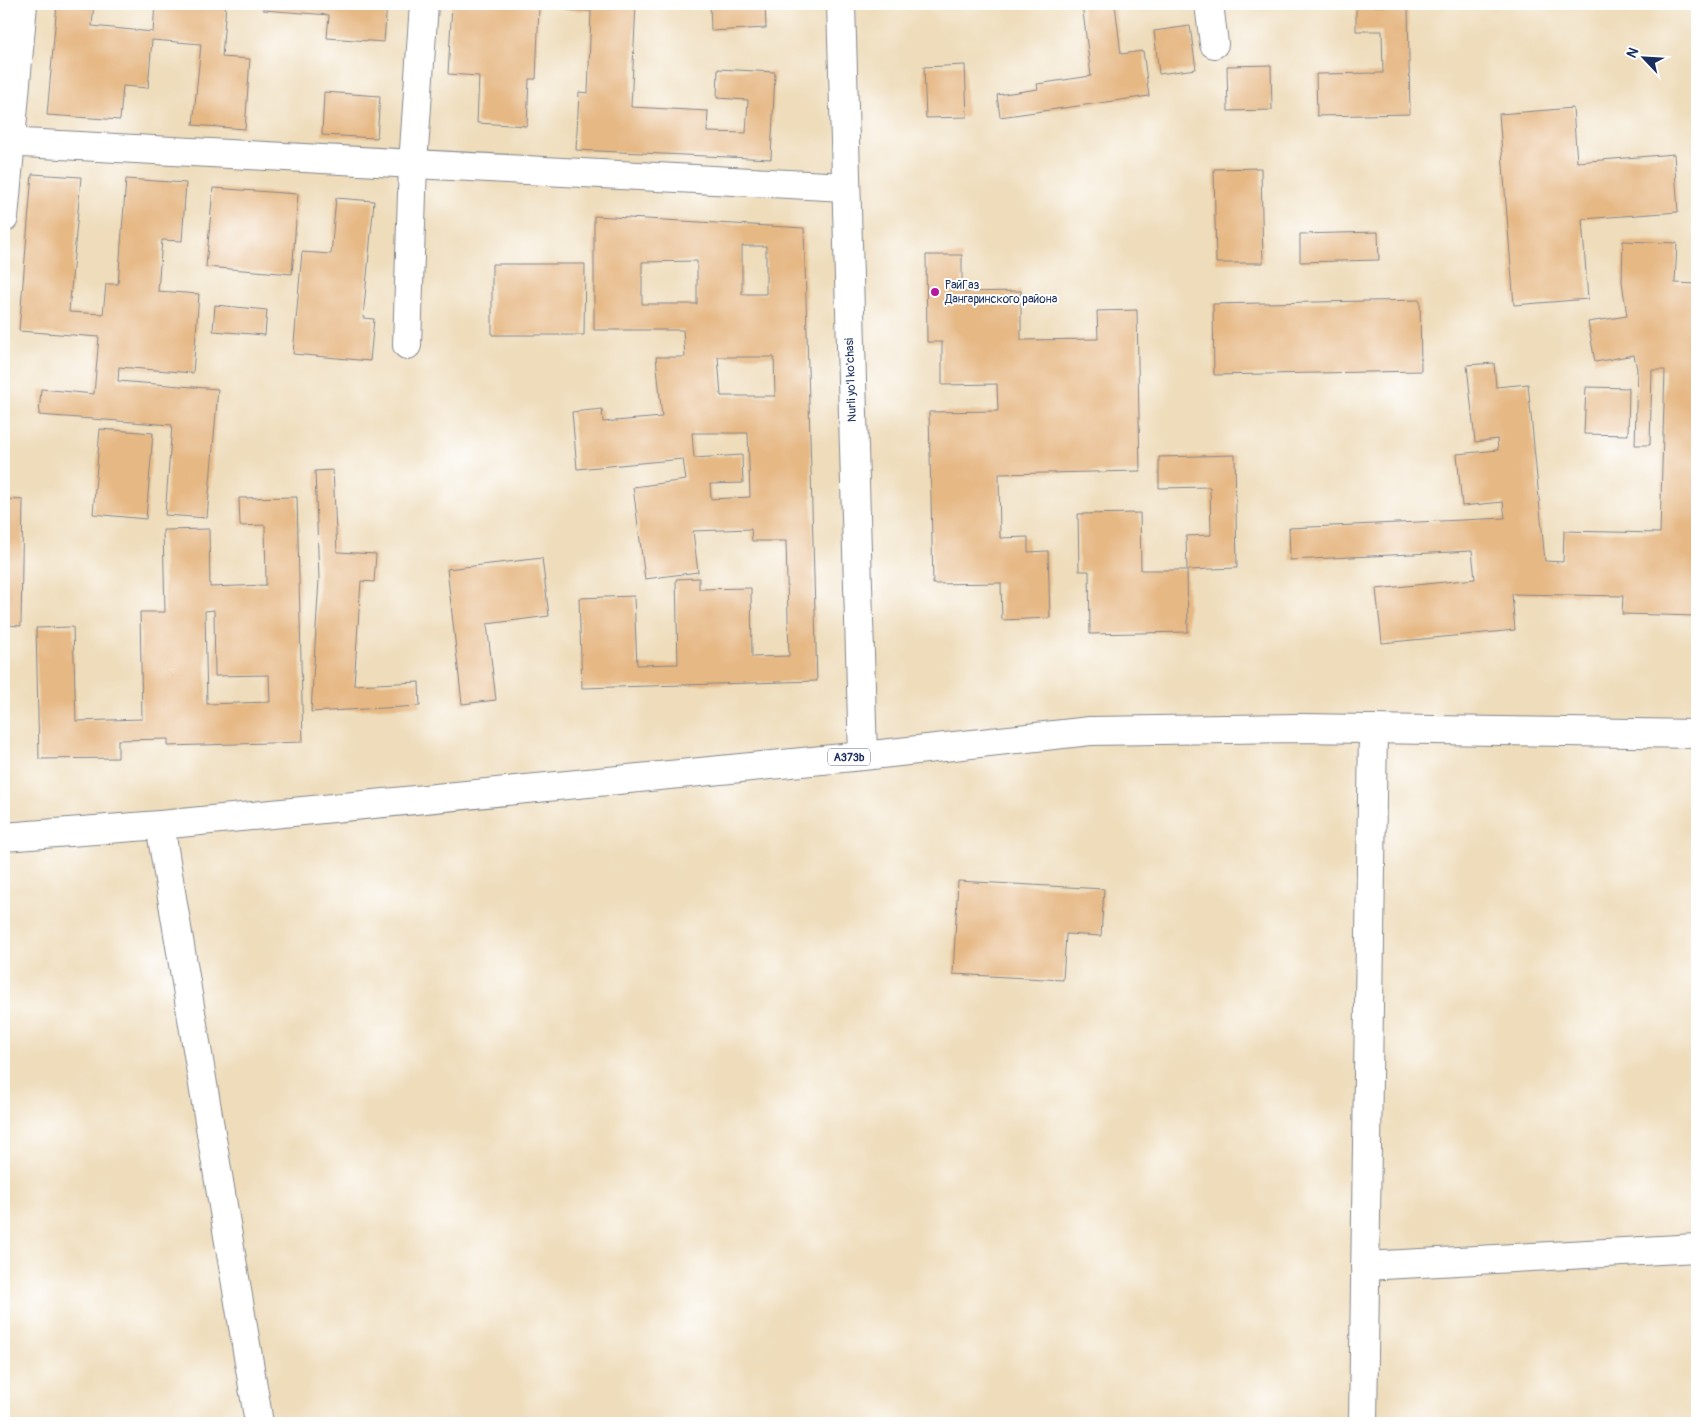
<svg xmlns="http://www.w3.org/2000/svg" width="1701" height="1427" viewBox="0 0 1701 1427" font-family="Pangolin,sans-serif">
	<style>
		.building { fill: #e6b884; fill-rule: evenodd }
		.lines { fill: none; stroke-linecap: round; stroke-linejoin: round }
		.minor-casing { stroke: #84868c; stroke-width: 30 }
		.secondary-casing { stroke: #84868c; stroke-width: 30 }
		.trunk-casing { stroke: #84868c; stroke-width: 30 }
		.minor { stroke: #fff; stroke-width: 28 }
		.secondary { stroke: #fff; stroke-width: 28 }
		.trunk { stroke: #fff; stroke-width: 28 }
		.poi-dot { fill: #b5179e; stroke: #fff; stroke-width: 2 }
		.labels { text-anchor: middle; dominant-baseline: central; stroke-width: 4; stroke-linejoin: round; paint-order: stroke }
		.shield { fill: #fff; stroke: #5f6d8e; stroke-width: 1 }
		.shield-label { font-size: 11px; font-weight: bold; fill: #1b2f5e }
		.poi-label { font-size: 12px; fill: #1b2f5e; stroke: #fff; text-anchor: start }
		.street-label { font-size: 12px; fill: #1b2f5e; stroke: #fff }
	</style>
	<rect width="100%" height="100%" fill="#fff"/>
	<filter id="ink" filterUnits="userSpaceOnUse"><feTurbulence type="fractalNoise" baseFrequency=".02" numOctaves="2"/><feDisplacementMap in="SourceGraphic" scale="10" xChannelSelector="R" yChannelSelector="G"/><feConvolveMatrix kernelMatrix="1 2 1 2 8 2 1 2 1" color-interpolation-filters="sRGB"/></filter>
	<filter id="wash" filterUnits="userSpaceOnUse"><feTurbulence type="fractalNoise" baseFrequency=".0096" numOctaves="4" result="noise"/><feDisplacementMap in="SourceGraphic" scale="20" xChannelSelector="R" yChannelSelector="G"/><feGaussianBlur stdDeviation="1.12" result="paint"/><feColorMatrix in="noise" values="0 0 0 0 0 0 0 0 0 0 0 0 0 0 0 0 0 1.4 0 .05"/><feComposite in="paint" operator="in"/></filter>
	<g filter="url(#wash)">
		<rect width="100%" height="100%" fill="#eedcba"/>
		<g id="blocks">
			<!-- building -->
			<g class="building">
				<polygon points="57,4 94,4 92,26 153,32 155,4 226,4 222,57 250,59 245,129 193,125 201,44 152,40 148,88 123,86 120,120 47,115"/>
				<polygon points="263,4 387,4 384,42 327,38 329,15 263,10"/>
				<polygon points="452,4 525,4 525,6 539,7 536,79 529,79 527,126 477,123 479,76 448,74"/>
				<polygon points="567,4 636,4 631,107 708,111 707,132 746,133 748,100 717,98 718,69 775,72 771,159 576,150 579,92 588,93 591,11 567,10"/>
				<polygon points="710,4 765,4 766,28 711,31"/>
				<polygon points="1082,4 1115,4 1121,54 1143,51 1149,96 1000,117 997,95 1038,89 1037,84 1091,76"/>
				<polygon points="1408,5 1410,114 1317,116 1316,74 1383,73 1382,31 1356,31 1356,7"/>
				<polygon points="1190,26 1196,69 1159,74 1154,31"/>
				<polygon points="965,65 967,117 926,118 924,67"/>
				<polygon points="1271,65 1272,110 1228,111 1227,66"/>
				<polygon points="324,92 380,96 377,138 322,135"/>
				<polygon points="1573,108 1577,162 1674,154 1678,212 1582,219 1588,299 1514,305 1499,114"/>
				<polygon points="1261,168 1263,263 1216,263 1214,169"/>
				<polygon points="32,174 81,177 69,312 103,314 106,284 118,284 126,179 186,183 182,241 162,240 158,291 199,294 193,373 119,367 118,381 218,389 207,518 165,515 172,425 39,415 41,389 94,394 99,337 19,331"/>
				<polygon points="213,188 298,194 292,274 206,267"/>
				<polygon points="336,198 374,201 363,318 374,319 370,361 293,354 302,252 331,254"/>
				<path d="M594 216 804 228 817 681 582 688 579 598 634 596 637 665 678 664 676 579 699 578V589L751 588 752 657 789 656 786 541H752L751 529 693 531 698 572 645 579 633 487 686 480 683 459 577 469 572 412 602 409 603 422 662 417 656 357H685L683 330H594ZM742 246H766V294H742ZM697 261V304H642V262ZM718 357H774L775 396H721ZM692 433H748L750 497 711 499 710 484 743 483 742 455 694 458Z"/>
				<polygon points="1378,232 1379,260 1300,262 1300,234"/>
				<polygon points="1623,241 1677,243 1675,283 1697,284 1697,616 1622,614 1623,596 1512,594 1515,630 1382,643 1376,589 1475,579 1472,551 1290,560 1289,528 1505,518 1503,502 1462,506 1457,454 1498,450 1497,439 1475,442 1467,365 1494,363 1496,387 1528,384 1545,561 1563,562 1564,531 1660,533 1665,370 1652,370 1650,445 1635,445 1637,369 1634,355 1595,362 1588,322 1627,316 1622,282"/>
				<polygon points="926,255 962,255 962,292 1021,291 1021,340 1098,339 1097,311 1137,310 1140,471 999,474 1000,538 1028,537 1028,552 1048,551 1050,618 1002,620 1001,583 933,584 929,412 998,411 997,384 942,385 942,342 927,342"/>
				<polygon points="492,264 585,264 584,335 492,335"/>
				<polygon points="1420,300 1421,371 1214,375 1213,304"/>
				<polygon points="215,305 267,310 265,335 213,331"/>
				<polygon points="1586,387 1629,388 1628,435 1584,434"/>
				<polygon points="100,429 153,433 146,519 93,514"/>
				<polygon points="1235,455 1237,568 1187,570 1188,632 1090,634 1089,571 1079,571 1078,514 1140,513 1141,570 1187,570 1186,536 1211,535 1210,487 1159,488 1159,457"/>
				<polygon points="333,470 337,552 376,554 374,582 361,581 354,685 419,682 420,706 311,712 319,579 315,471"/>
				<path d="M297 497 303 742 168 746V739L118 740V758L39 759 36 628 73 627 76 721 142 719 140 612H165L163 530 209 529 210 587 266 585 265 525 240 526 239 498ZM214 610 215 676 269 675 270 702 207 704 205 611Z"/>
				<polygon points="4,499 23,500 21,626 6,625 5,674 4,674"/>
				<polygon points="542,558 549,616 487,624 496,700 462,704 447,569"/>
				<polygon points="958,881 1104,889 1101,936 1066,934 1063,980 953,974"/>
			</g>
		</g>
	</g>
	<g filter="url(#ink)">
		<use href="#blocks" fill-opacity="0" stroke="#84868c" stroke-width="1"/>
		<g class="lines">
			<!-- minor casing -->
			<g class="minor-casing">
				<g id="minor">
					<polyline points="1209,4 1214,44"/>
					<polyline points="4,142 845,187"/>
					<polyline points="4,218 23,4"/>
					<polyline points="407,345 413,164 424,4"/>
					<polyline points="160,825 259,1423"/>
					<polyline points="1365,1266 1697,1248"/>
					<polyline points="1363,1423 1373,729"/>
				</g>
			</g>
			<!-- secondary casing -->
			<g class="secondary-casing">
				<polyline id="secondary" points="841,4 863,756"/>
			</g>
			<!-- trunk casing -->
			<g class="trunk-casing">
				<polyline id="trunk" points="4,837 160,825 863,756 1090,731 1301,728 1697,734"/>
			</g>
			<!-- minor -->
			<use href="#minor" class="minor"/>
			<!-- secondary -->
			<use href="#secondary" class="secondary"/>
			<!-- trunk -->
			<use href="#trunk" class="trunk"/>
		</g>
	</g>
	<!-- markers -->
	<circle class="poi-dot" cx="935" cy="292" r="5"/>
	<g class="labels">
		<!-- shield labels -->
		<rect class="shield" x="828" y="748.5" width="42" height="17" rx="4"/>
		<g class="shield-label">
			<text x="849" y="757">A373b</text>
		</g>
		<!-- poi labels -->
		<g class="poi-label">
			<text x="945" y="285">РайГаз<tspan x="945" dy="14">Дангаринского района</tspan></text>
		</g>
		<!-- street labels -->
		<g class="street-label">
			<text transform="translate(851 380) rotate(-92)">Nurli yo'l ko'chasi</text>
		</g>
	</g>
	<!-- margin -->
	<rect width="1701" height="1427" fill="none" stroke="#fff" stroke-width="20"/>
	<!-- north arrow -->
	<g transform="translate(1644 58) rotate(295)" stroke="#ffffff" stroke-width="4" paint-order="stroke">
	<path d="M0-4L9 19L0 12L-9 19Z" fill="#1b2f5e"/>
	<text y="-8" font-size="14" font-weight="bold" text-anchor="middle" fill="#1b2f5e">N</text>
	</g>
</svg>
